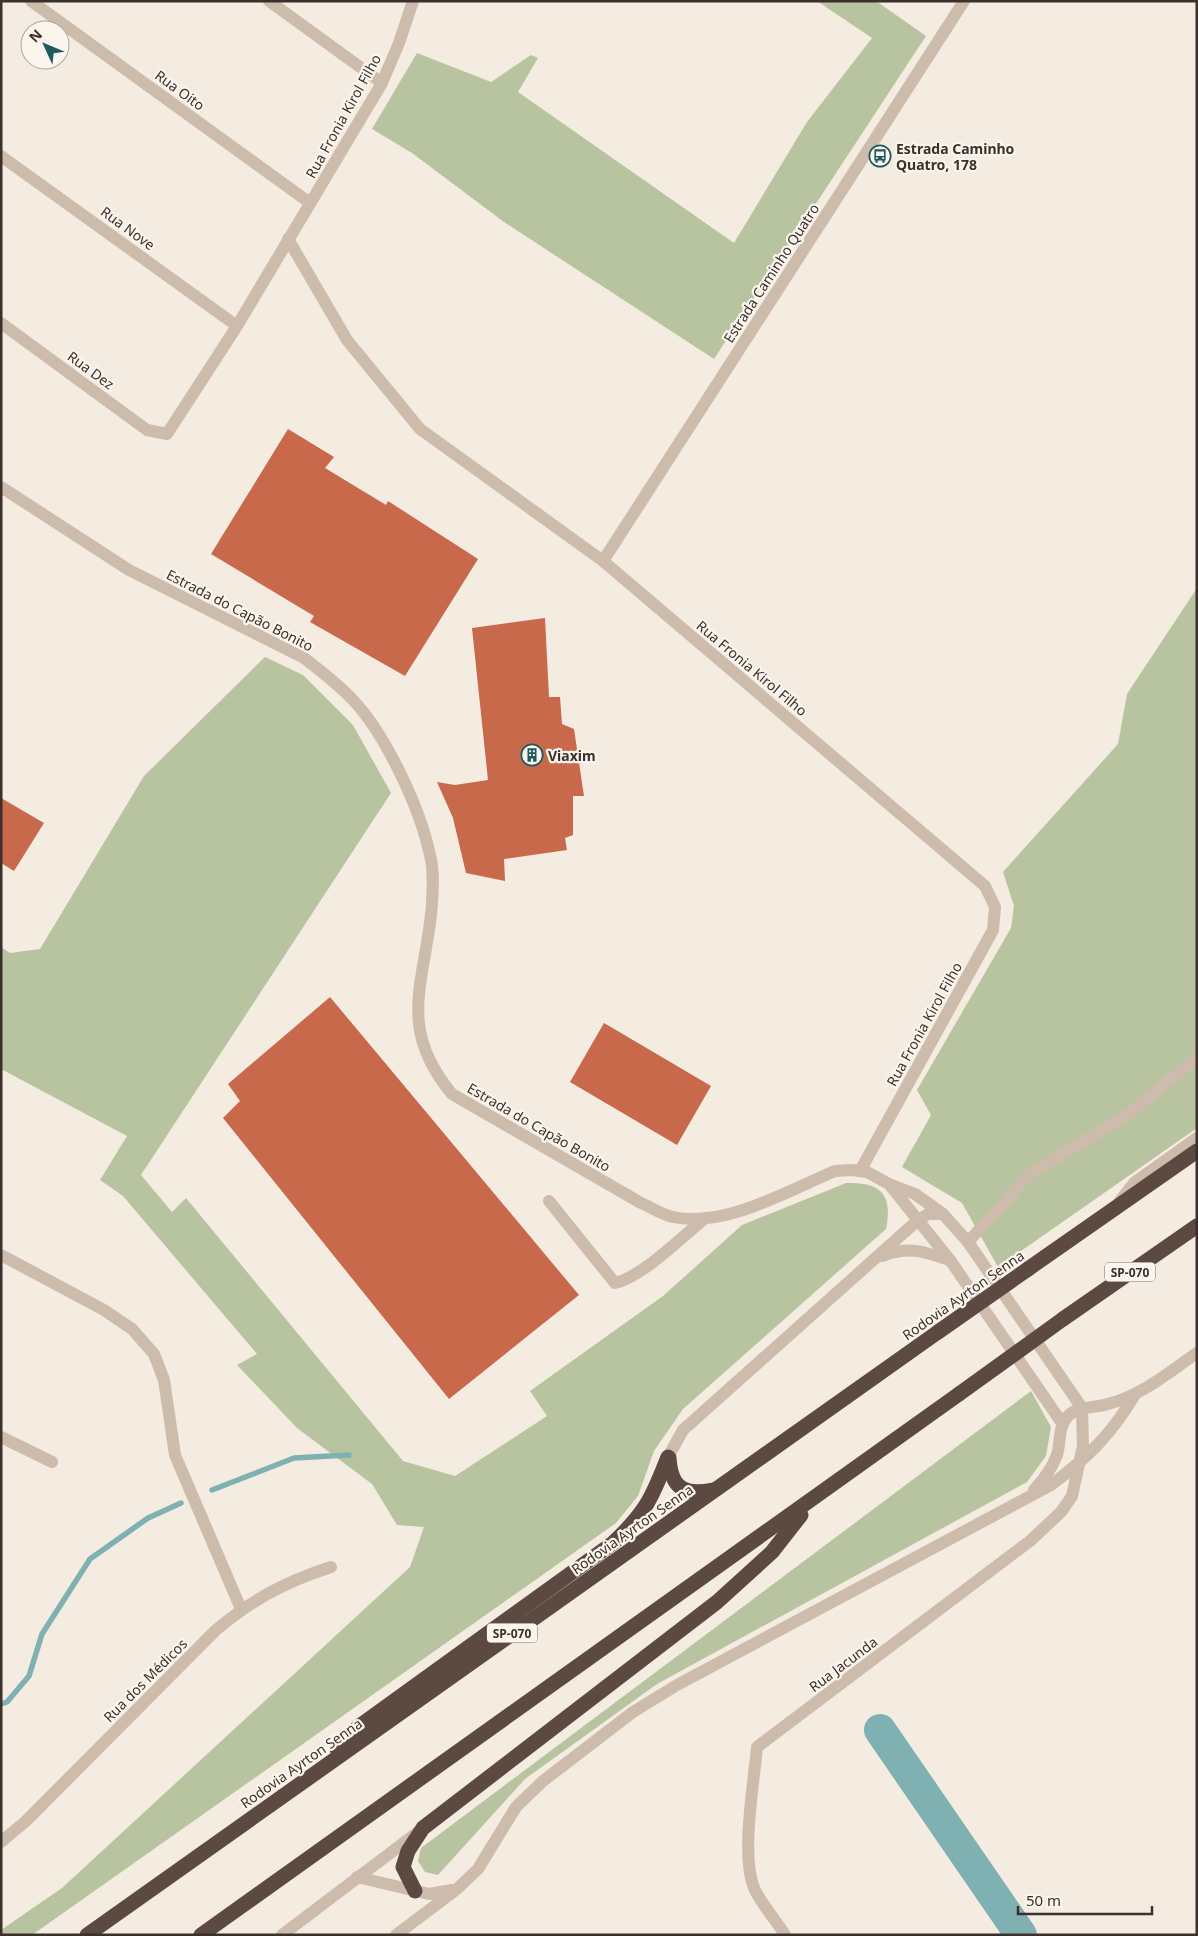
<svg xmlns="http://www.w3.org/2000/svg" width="1198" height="1936" viewBox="0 0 1198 1936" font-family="'Noto Sans',sans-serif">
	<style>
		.green { fill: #b8c4a0 }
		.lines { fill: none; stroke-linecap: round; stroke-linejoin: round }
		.stream { stroke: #7fb0b2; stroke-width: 5.5 }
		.river { stroke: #7fb0b2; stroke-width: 32 }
		.building { fill: #c8694b }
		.minor { stroke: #cdbbac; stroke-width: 12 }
		.highway { stroke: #5c4a42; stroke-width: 15 }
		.highway-bridge { stroke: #5c4a42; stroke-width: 15 }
		.labels { text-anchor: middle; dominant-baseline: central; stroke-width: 4.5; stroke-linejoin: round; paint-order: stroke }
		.shield { fill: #fbf5ee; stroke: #756b66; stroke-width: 1 }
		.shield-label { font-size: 12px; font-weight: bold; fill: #3b302b }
		.street-label { font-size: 14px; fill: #3b302b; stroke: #fbf5ee }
		.poi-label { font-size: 14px; font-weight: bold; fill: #3b302b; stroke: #fbf5ee; text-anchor: start }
	</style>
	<rect width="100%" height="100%" fill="#f4ebe1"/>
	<!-- green -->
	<g class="green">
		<polygon points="817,1 876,1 926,36 714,359 504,222 412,153 372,129 417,53 491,82 531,55 538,58 518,92 734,243 807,122 872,38"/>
		<polygon points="1197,588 1197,1128 998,1267 962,1203 902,1167 931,1115 917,1090 1011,928 1014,906 1003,872 1118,744 1127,694"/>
		<path d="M265 657 303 675 353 725 391 793 141 1175 172 1212 186 1198 403 1461 455 1476 547 1416 530 1391 663 1296 742 1225 846 1183C881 1182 893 1194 886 1229L683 1409 654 1451 638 1496 616 1523 32 1935H1V1930L62 1888 410 1567 424 1527 397 1525 372 1484 297 1428 237 1365 257 1354 123 1196 100 1180 127 1136 1 1069V947L10 953 40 949 144 776Z"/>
		<polygon points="1031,1391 1051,1427 1046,1456 1027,1482 657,1684 525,1779 438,1875 425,1872 418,1861 421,1848"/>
	</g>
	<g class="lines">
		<!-- stream -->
		<g class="stream">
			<polyline points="212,1490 294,1458 349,1455"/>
			<polyline points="1,1704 7,1702 29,1676 42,1634 90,1559 148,1518 181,1503"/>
		</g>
		<!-- river -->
		<polyline class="river" points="880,1730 1021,1935"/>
	</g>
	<!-- building -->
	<g class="building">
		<polygon points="288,429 334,457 325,468 386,505 388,501 478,559 405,676 310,622 314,616 211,554"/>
		<polygon points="545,618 549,697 560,697 562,724 574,729 584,796 573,796 573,835 565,838 567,850 504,859 505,881 466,873 453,818 437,782 455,785 488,780 472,628"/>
		<polygon points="1,798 44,823 14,871 1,863"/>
		<polygon points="330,997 579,1295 449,1399 223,1118 240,1101 228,1084"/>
		<polygon points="604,1023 711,1086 677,1145 570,1082"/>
	</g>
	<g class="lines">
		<!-- minor -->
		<g class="minor">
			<polyline points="31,1 310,203"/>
			<polyline points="269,1 382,83"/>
			<polyline points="1,156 237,326"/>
			<polyline points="288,239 347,340 420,429 603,561 985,886 995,907 993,930 860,1171"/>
			<polyline points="1,323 147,430 167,434 237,326 382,83 399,43 413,1"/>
			<path d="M1 487 129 570 304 658C321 671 338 684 353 700 386 735 420 808 430 855 434 870 433 888 432 904 426 981 395 1026 452 1094L641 1203C651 1207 662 1215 673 1217 725 1228 787 1191 835 1171L852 1170 867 1172 889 1184 915 1194 943 1214 968 1242 1082 1408 1083 1446 1072 1496 1061 1512 1030 1541 757 1747C754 1783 740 1858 755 1890 762 1905 776 1920 785 1935"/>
			<polyline points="603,561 964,1"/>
			<polyline points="889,1184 950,1260 1062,1423"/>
			<path d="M549 1201 615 1283C642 1277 682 1237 705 1218"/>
			<polyline points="1120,1201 1134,1183 1197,1138"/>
			<polyline points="968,1242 1030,1174 1127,1115 1197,1058"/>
			<polyline points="1,1255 104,1310 132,1329 154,1354 164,1380 175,1455 241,1609"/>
			<path d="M882 1256C909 1246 923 1251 949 1260"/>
			<polyline points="1,1437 52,1462"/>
			<polyline points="668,1457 683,1430 917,1221 928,1214 943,1214"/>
			<path d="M1034 1490C1044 1479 1052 1469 1057 1455 1061 1442 1058 1426 1068 1416 1078 1406 1095 1408 1108 1404 1141 1396 1169 1372 1197 1353"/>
			<path d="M1 1842 26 1821 216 1630C253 1599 285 1582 331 1567"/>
			<polyline points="357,1877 429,1894 452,1890"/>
			<polyline points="282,1935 418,1832"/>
			<path d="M396 1935 457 1889 478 1869 516 1807 543 1781 633 1712 677 1685 1051 1485C1087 1458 1111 1435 1134 1396"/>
		</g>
		<!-- highway -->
		<g class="highway">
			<polyline points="1028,1269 1197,1151"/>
			<polyline points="1063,1319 1197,1226"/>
			<path d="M669 1458C671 1488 684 1496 713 1490"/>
			<path d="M337 1749 358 1727 613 1543C646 1512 652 1498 668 1457"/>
			<polyline points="415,1891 403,1867 408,1851 423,1828 717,1602 772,1552 801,1515"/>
			<polyline points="87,1935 938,1332"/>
			<polyline points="201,1935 959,1394"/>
		</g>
		<!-- highway-bridge -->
		<g class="highway-bridge">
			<polyline points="938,1332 1028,1269"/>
			<polyline points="959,1394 1063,1319"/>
		</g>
	</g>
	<!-- icons -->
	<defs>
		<g id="bus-ring" transform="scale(1.125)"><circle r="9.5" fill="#fbf5ee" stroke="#1f5a5e" stroke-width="1.5"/><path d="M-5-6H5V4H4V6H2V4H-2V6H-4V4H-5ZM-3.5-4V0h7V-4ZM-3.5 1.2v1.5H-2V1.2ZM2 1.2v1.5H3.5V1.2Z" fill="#1f5a5e"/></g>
		<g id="building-ring" transform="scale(1.125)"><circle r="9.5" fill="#fbf5ee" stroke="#1f5a5e" stroke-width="1.5"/><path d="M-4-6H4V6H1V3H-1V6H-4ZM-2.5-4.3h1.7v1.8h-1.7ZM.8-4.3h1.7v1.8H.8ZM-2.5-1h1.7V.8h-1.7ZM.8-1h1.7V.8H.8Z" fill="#1f5a5e"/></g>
	</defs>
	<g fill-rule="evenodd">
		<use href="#bus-ring" x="880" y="156"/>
		<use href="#building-ring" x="532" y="755"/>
	</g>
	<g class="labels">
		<!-- shield labels -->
		<g class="shield">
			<rect x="1105" y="1262.5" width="50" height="19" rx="4"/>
			<rect x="487" y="1623.5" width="50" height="19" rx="4"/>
		</g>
		<g class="shield-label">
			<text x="1130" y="1272">SP-070</text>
			<text x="512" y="1633">SP-070</text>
		</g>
		<!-- street labels -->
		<g class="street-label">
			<text transform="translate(180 90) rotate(36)">Rua Oito</text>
			<text transform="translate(343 116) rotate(-61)">Rua Fronia Kirol Filho</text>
			<text transform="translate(128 228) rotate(36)">Rua Nove</text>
			<text transform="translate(771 273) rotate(-57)">Estrada Caminho Quatro</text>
			<text transform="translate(91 370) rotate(36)">Rua Dez</text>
			<text transform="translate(240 610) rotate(27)">Estrada do Capão Bonito</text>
			<text transform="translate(752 668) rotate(40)">Rua Fronia Kirol Filho</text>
			<text transform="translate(924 1024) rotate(-61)">Rua Fronia Kirol Filho</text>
			<text transform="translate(539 1127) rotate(30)">Estrada do Capão Bonito</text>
			<text transform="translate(963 1295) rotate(-35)">Rodovia Ayrton Senna</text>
			<text transform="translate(632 1529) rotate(-35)">Rodovia Ayrton Senna</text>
			<text transform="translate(843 1664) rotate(-37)">Rua Jacunda</text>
			<text transform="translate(145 1680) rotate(-45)">Rua dos Médicos</text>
			<text transform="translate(301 1763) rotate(-35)">Rodovia Ayrton Senna</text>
		</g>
		<!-- poi labels -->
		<g class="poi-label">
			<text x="896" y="148">Estrada Caminho<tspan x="896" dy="16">Quatro, 178</tspan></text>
			<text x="548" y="755">Viaxim</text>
		</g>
	</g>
	<!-- border -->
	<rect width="1198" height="1936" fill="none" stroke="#3b302b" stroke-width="5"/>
	<!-- north arrow -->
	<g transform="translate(45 45) rotate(314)"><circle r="24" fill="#fbf5ee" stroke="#aea6a0"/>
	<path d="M0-4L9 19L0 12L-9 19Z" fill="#1f5a5e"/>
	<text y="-8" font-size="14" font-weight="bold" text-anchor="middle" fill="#3b302b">N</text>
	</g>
	<!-- scale -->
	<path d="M1018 1906v8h134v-8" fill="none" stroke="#3b302b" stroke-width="2.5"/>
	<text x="1026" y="1906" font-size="15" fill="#3b302b" stroke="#fbf5ee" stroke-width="4" paint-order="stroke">50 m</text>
</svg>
